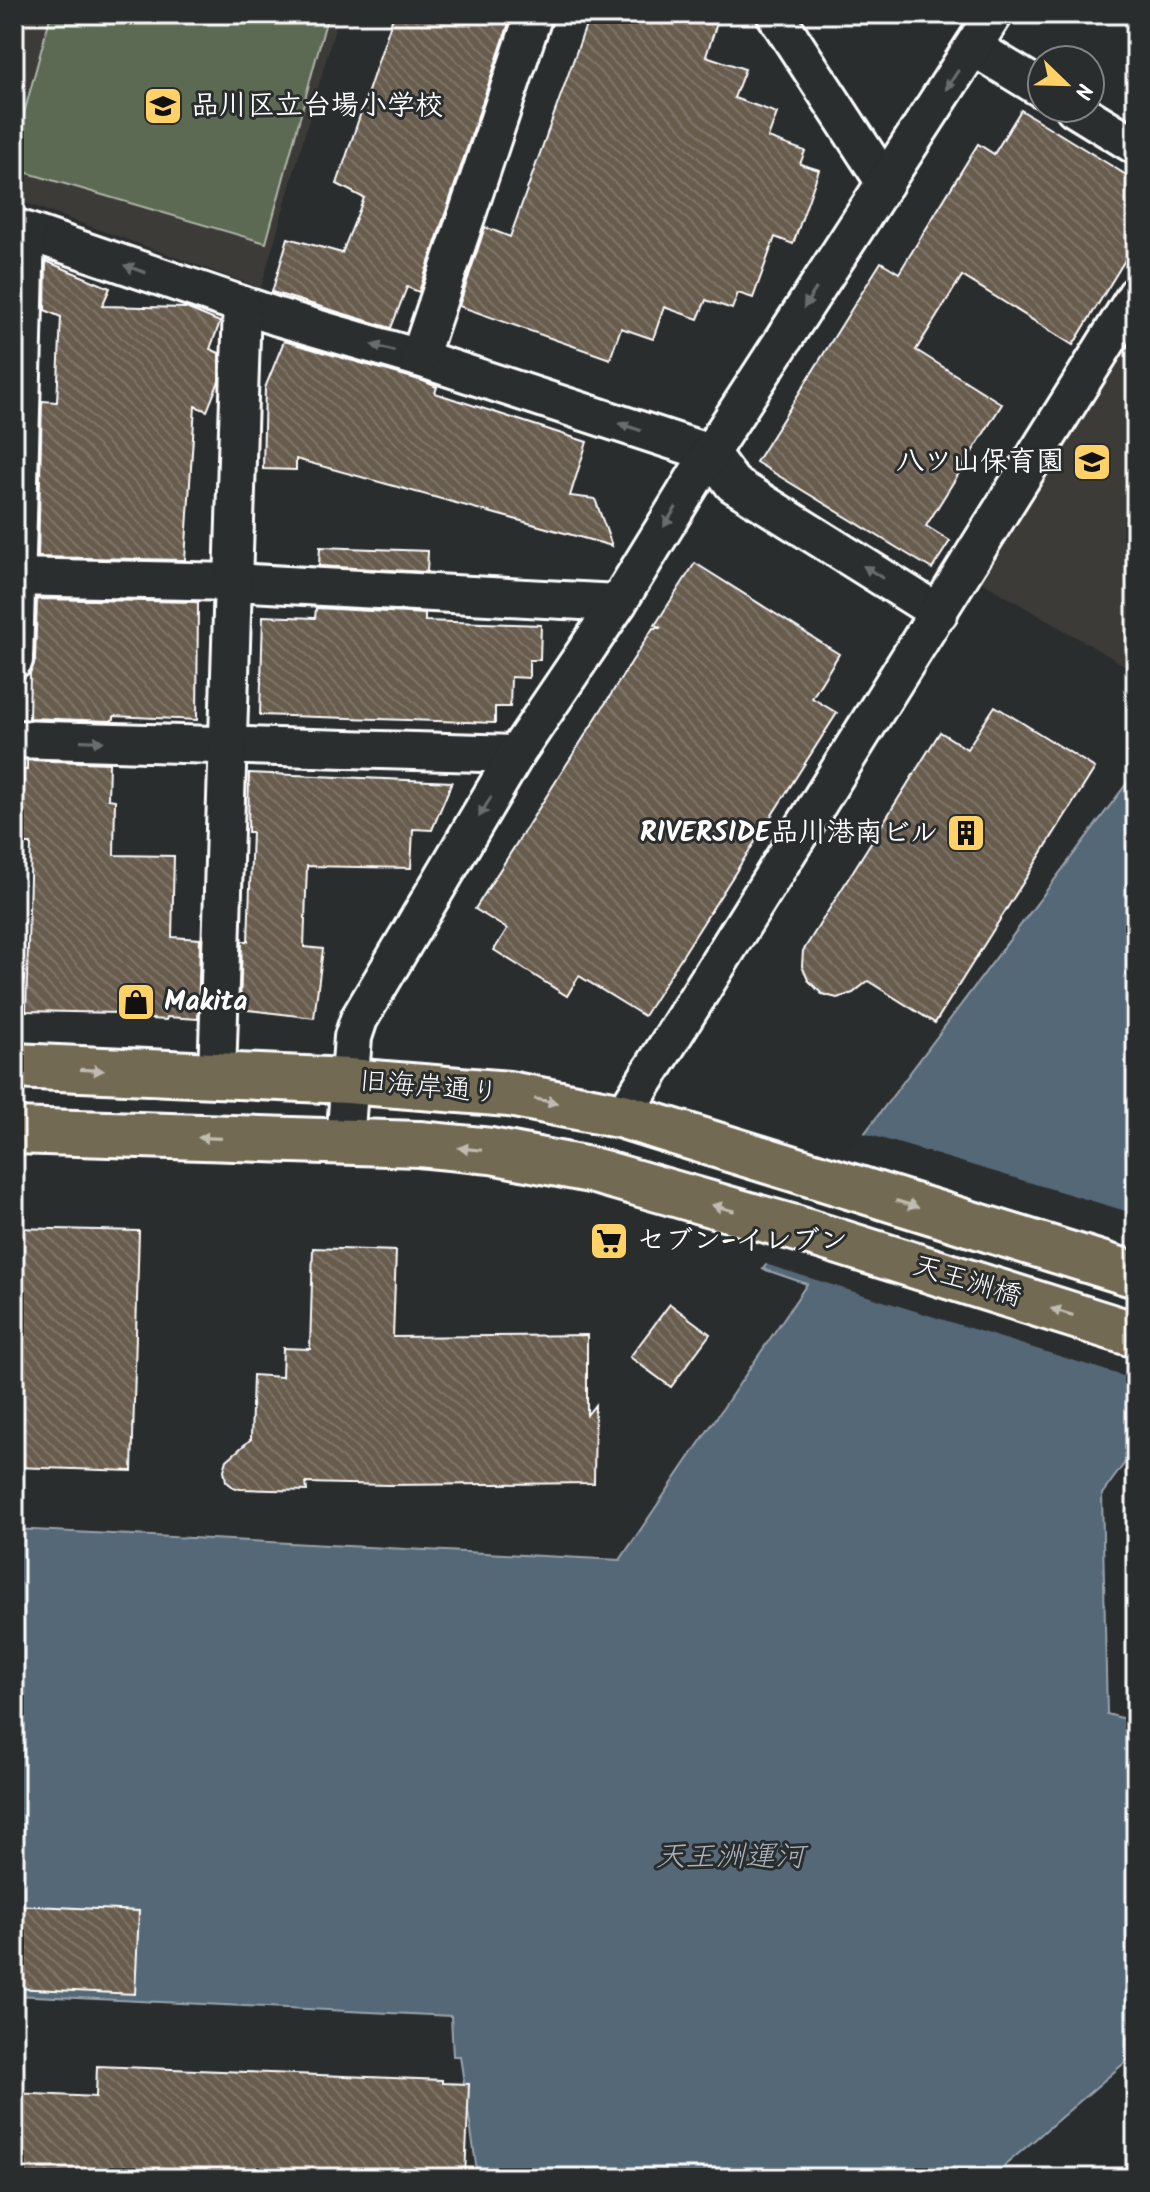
<svg xmlns="http://www.w3.org/2000/svg" width="1150" height="2192" viewBox="0 0 1150 2192" font-family="Kalam,'Klee One',sans-serif">
	<style>
		.built { fill: #3c3b38 }
		.green { fill: #5c6b53; stroke: #aeb5a9; stroke-width: 2 }
		.water { fill: #546777; stroke: #98a4ad; stroke-width: 2 }
		.pier { fill: #2a2d2e }
		.building { fill: url(#building-back-hatch); stroke: #fff; stroke-width: 2 }
		.lines { fill: none; stroke-linecap: round; stroke-linejoin: round }
		.minor-casing { stroke: #fff; stroke-width: 42 }
		.primary-casing { stroke: #fff; stroke-width: 50 }
		.minor { stroke: #2a2d2e; stroke-width: 36 }
		.primary { stroke: #736b52; stroke-width: 44 }
		.oneway { fill: #6a6c6d }
		.oneway2 { fill: #c0bcb1 }
		.labels { text-anchor: middle; dominant-baseline: central; stroke-width: 6; stroke-linejoin: round; paint-order: stroke }
		.poi-label { font-size: 28px; font-weight: bold; fill: #fff; stroke: #2a2d2e; text-anchor: start }
		.street-label { font-size: 28px; fill: #fff; stroke: #2a2d2e }
		.water-label { font-size: 30px; font-style: italic; fill: #aab3bb; stroke: #2a2d2e }
	</style>
	<defs>
		<pattern id="building-back-hatch" width="6" height="6" patternUnits="userSpaceOnUse" patternTransform="scale(2)"><rect width="6" height="6" fill="#675c4e"/><path d="M-1 5l2 2M0 0l6 6M5-1l2 2" fill="none" stroke="#7e7469"/></pattern>
	</defs>
	<rect width="100%" height="100%" fill="#2a2d2e"/>
	<filter id="ink" filterUnits="userSpaceOnUse"><feTurbulence type="fractalNoise" baseFrequency=".0125" numOctaves="2"/><feDisplacementMap in="SourceGraphic" scale="16" xChannelSelector="R" yChannelSelector="G"/><feConvolveMatrix kernelMatrix="1 2 1 2 8 2 1 2 1" color-interpolation-filters="sRGB"/></filter>
	<g filter="url(#ink)">
		<!-- built -->
		<g class="built">
			<polygon points="14,14 339,14 261,288 14,199"/>
			<polygon points="1136,328 1136,672 973,577"/>
		</g>
		<!-- green -->
		<polygon class="green" points="51,14 328,14 266,243 14,169 14,150"/>
		<!-- water -->
		<polygon class="water" points="1136,771 1136,1453 1132,1453 1102,1494 1107,1714 1136,1722 1136,2053 990,2178 478,2178 460,2056 453,2056 451,2016 14,1995 14,1529 620,1560 807,1284 763,1269"/>
		<!-- pier -->
		<polygon class="pier" points="860,1132 1136,1214 1136,1380 762,1263"/>
		<!-- building -->
		<g class="building">
			<polygon points="394,14 512,14 419,292 407,287 391,328 272,292 288,238 342,253 364,198 337,184"/>
			<polygon points="590,14 701,14 718,20 706,56 745,69 734,98 777,113 768,138 805,151 800,164 819,170 793,244 775,237 753,298 738,293 732,309 706,300 698,319 664,307 653,339 621,328 610,359 459,306 485,227 510,237"/>
			<polygon points="1021,110 1136,181 1136,242 1073,345 962,276 916,350 1002,404 926,526 950,541 932,569 756,462 881,262 899,273 978,144 994,154"/>
			<polygon points="46,261 110,288 102,306 186,308 220,322 210,349 219,353 219,381 207,411 195,406 185,560 38,557 42,401 57,402 61,317 45,310"/>
			<polygon points="284,341 423,381 437,387 435,393 587,442 570,496 595,499 612,546 296,459 296,470 263,469 265,388"/>
			<polygon points="320,547 428,551 427,572 319,566"/>
			<polygon points="695,563 839,654 812,698 837,713 644,1016 579,976 567,996 494,950 507,929 475,909 653,628 661,628 655,625"/>
			<polygon points="37,599 198,602 197,720 114,716 114,719 110,721 29,718 30,673 35,661"/>
			<polygon points="316,608 425,614 425,621 541,625 540,660 529,660 529,678 511,677 510,707 495,707 495,723 260,715 263,616 315,618"/>
			<polygon points="995,706 1095,768 935,1023 868,981 853,993 837,998 822,994 808,980 802,966 803,951 940,732 967,749"/>
			<polygon points="27,760 109,763 108,799 115,800 114,855 174,856 172,937 200,939 198,1019 167,1017 166,1020 118,1017 119,1013 26,1011 31,844 21,844 23,770 27,770"/>
			<polygon points="249,773 452,782 432,830 413,829 411,868 307,866 304,947 323,949 314,1018 240,1009 242,941 248,941 252,832 248,832"/>
			<polygon points="14,1228 139,1231 132,1471 14,1467"/>
			<polygon points="313,1248 396,1251 393,1337 587,1335 587,1415 595,1405 594,1483 389,1485 306,1483 307,1491 240,1489 233,1487 226,1481 224,1470 227,1460 251,1439 253,1375 282,1377 283,1348 310,1349"/>
			<polygon points="670,1304 710,1334 671,1387 630,1357"/>
			<polygon points="14,1905 139,1911 135,1994 14,1988"/>
			<polygon points="97,2066 442,2080 442,2083 469,2084 465,2178 14,2178 14,2093 96,2097"/>
		</g>
		<g class="lines">
			<!-- minor casing -->
			<g class="minor-casing">
				<g id="minor">
					<polyline points="775,14 885,183"/>
					<polyline points="973,47 1042,89"/>
					<polyline points="1074,108 1136,146"/>
					<polyline points="14,227 278,317 419,358 710,453 733,484 939,613"/>
					<polyline points="419,358 534,14"/>
					<polyline points="14,577 233,582 618,603"/>
					<polyline points="14,660 26,232"/>
					<polyline points="14,739 516,754"/>
					<polyline points="217,1076 242,305"/>
					<polyline points="623,1116 1136,295"/>
					<polyline points="345,1142 353,1037 359,1019 516,754 618,603 710,453 994,14"/>
				</g>
			</g>
			<!-- primary casing -->
			<g class="primary-casing">
				<g id="primary">
					<polyline points="14,1066 348,1081 509,1094 623,1116 1136,1275"/>
					<polyline points="14,1131 419,1144 491,1151 595,1171 798,1229 1136,1335"/>
				</g>
			</g>
			<!-- minor -->
			<use href="#minor" class="minor"/>
			<!-- primary -->
			<use href="#primary" class="primary"/>
		</g>
		<!-- one-way arrows -->
		<defs><path id="oneway-solid" d="M-6-.8H1V-3.2L6.5 0L1 3.2V.8H-6Z" transform="scale(2)"/></defs>
		<g class="oneway">
			<use href="#oneway-solid" transform="translate(952 80) rotate(123)"/>
			<use href="#oneway-solid" transform="translate(135 269) rotate(-161)"/>
			<use href="#oneway-solid" transform="translate(810 298) rotate(123)"/>
			<use href="#oneway-solid" transform="translate(383 348) rotate(-164)"/>
			<use href="#oneway-solid" transform="translate(630 427) rotate(-162)"/>
			<use href="#oneway-solid" transform="translate(670 517) rotate(122)"/>
			<use href="#oneway-solid" transform="translate(873 572) rotate(-148)"/>
			<use href="#oneway-solid" transform="translate(92 741) rotate(2)"/>
			<use href="#oneway-solid" transform="translate(485 807) rotate(121)"/>
		</g>
		<g class="oneway2">
			<use href="#oneway-solid" transform="translate(92 1070) rotate(3)"/>
			<use href="#oneway-solid" transform="translate(546 1101) rotate(11)"/>
			<use href="#oneway-solid" transform="translate(210 1138) rotate(-178)"/>
			<use href="#oneway-solid" transform="translate(470 1149) rotate(-174)"/>
			<use href="#oneway-solid" transform="translate(907 1204) rotate(17)"/>
			<use href="#oneway-solid" transform="translate(723 1208) rotate(-164)"/>
			<use href="#oneway-solid" transform="translate(1062 1312) rotate(-163)"/>
		</g>
	</g>
	<!-- icons -->
	<defs>
		<g id="school-square" transform="scale(2)"><rect x="-9" y="-9" width="18" height="18" rx="4" fill="#ffd166" stroke="#2a2d2e"/><path d="M0-5L7-2L0 1L-7-2ZM-4 1L0 2.5L4 1V4Q0 6-4 4Z" fill="#111"/></g>
		<g id="building-square" transform="scale(2)"><rect x="-9" y="-9" width="18" height="18" rx="4" fill="#ffd166" stroke="#2a2d2e"/><path d="M-4-6H4V6H1V3H-1V6H-4ZM-2.5-4.3h1.7v1.8h-1.7ZM.8-4.3h1.7v1.8H.8ZM-2.5-1h1.7V.8h-1.7ZM.8-1h1.7V.8H.8Z" fill="#111"/></g>
		<g id="shop-square" transform="scale(2)"><rect x="-9" y="-9" width="18" height="18" rx="4" fill="#ffd166" stroke="#2a2d2e"/><path d="M-5-2.5h2.3a2.7 3.5 0 0 1 5.4 0H5L5.5 6h-11ZM-1.5-2.5h3a1.5 2.3 0 0 0-3 0Z" fill="#111"/></g>
		<g id="supermarket-square" transform="scale(2)"><rect x="-9" y="-9" width="18" height="18" rx="4" fill="#ffd166" stroke="#2a2d2e"/><path d="M-6-5.5h2.5l.6 2H6L4.5 2H-2.5L-4.4-4H-6ZM-1.5 3.2a1.3 1.3 0 1 0 .1 0ZM3 3.2a1.3 1.3 0 1 0 .1 0Z" fill="#111"/></g>
	</defs>
	<g fill-rule="evenodd">
		<use href="#school-square" x="163" y="106"/>
		<use href="#school-square" x="1092" y="462"/>
		<use href="#building-square" x="966" y="833"/>
		<use href="#shop-square" x="136" y="1002"/>
		<use href="#supermarket-square" x="609" y="1241"/>
	</g>
	<g class="labels">
		<!-- poi labels -->
		<g class="poi-label">
			<text x="191" y="106">品川区立台場小学校</text>
			<text x="1064" y="462" text-anchor="end">八ツ山保育園</text>
			<text x="938" y="833" text-anchor="end">RIVERSIDE品川港南ビル</text>
			<text x="164" y="1002">Makita</text>
			<text x="637" y="1241">セブン-イレブン</text>
		</g>
		<!-- street labels -->
		<g class="street-label">
			<text transform="translate(429 1088) rotate(5)">旧海岸通り</text>
			<text transform="translate(967 1282) rotate(17)">天王洲橋</text>
		</g>
		<!-- water labels -->
		<g class="water-label">
			<text x="730" y="1858">天王洲運河</text>
		</g>
	</g>
	<!-- margin -->
	<rect width="1150" height="2192" fill="none" stroke="#2a2d2e" stroke-width="48"/>
	<rect x="24" y="24" width="1102" height="2144" fill="none" stroke="#fff" stroke-width="3" filter="url(#ink)"/>
	<!-- north arrow -->
	<g transform="translate(1066 84) rotate(113)"><circle r="38" fill="#2a2d2e" stroke="#7f8182" stroke-width="2"/>
	<path d="M0-6L14 30L0 20L-14 30Z" fill="#ffd166"/>
	<text y="-12" font-size="22" font-weight="bold" text-anchor="middle" fill="#ffffff">N</text>
	</g>
</svg>
